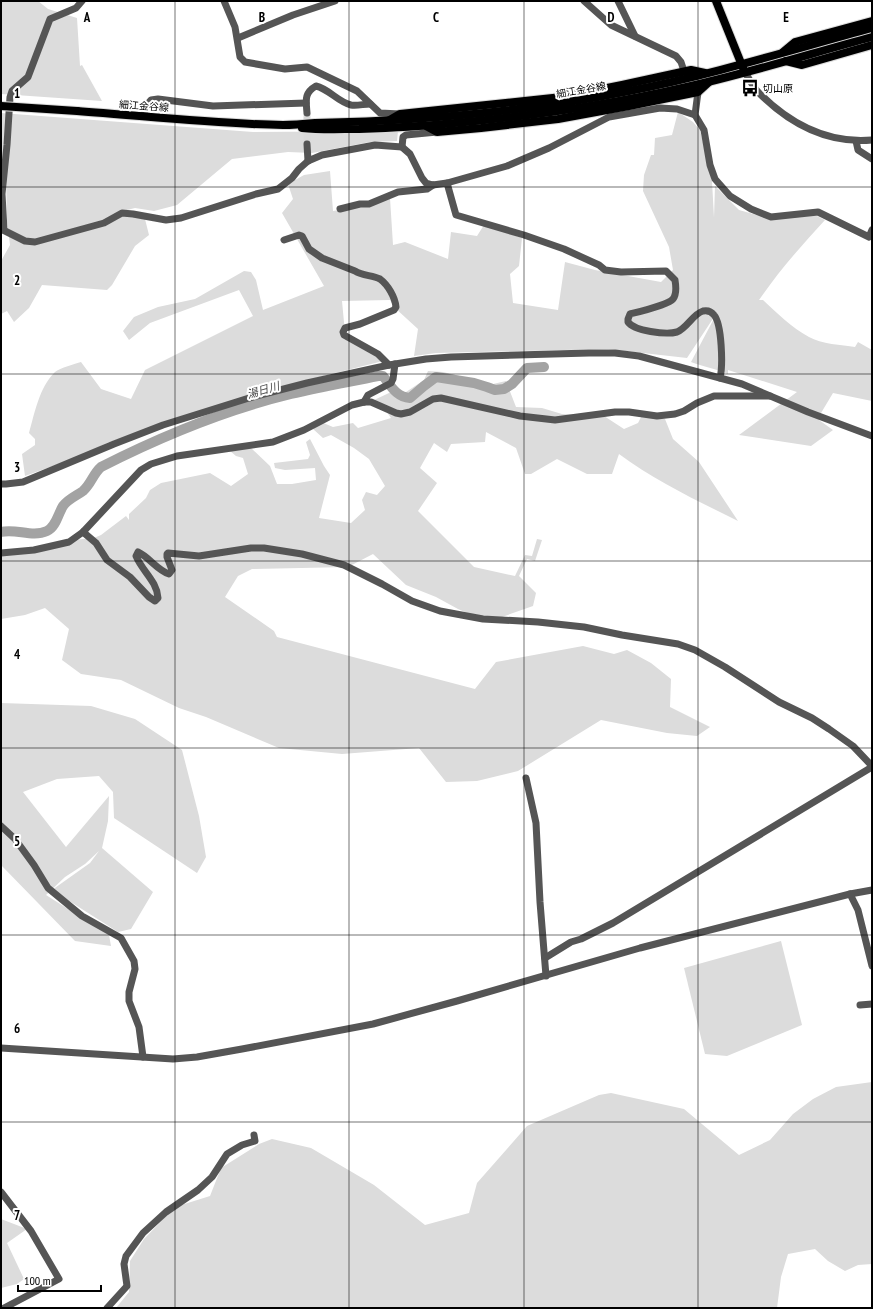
<svg xmlns="http://www.w3.org/2000/svg" width="873" height="1309" viewBox="0 0 873 1309" font-family="'PT Sans Narrow','Noto Sans JP',sans-serif">
	<style>
		.green { fill: #dcdcdc }
		.lines { fill: none; stroke-linecap: round; stroke-linejoin: round }
		.river { stroke: #a3a3a3; stroke-width: 10 }
		.minor-tunnel { stroke: #d9d9d9; stroke-width: 7; stroke-dasharray: 7 3.5; stroke-linecap: butt }
		.major-casing { stroke: #dbdbdb; stroke-width: 10 }
		.minor { stroke: #555; stroke-width: 7 }
		.major { stroke: #000; stroke-width: 8 }
		.major-bridge-casing { stroke: #dbdbdb; stroke-width: 10; stroke-linecap: butt }
		.major-bridge { stroke: #000; stroke-width: 8 }
		.grid { fill: none; stroke: #000; stroke-width: 1; stroke-opacity: 0.55 }
		.labels { text-anchor: middle; dominant-baseline: central; stroke-width: 4; stroke-linejoin: round; paint-order: stroke }
		.poi-label { font-size: 10px; fill: #000; stroke: #fff; text-anchor: start }
		.street-label { font-size: 10px; fill: #000; stroke: #fff }
		.water-label { font-size: 11px; font-style: italic; fill: #444; stroke: #fff }
		.grid-label { font-size: 13px; text-anchor: middle; font-weight: bold; fill: #000; stroke: #fff; stroke-width: 4; stroke-linejoin: round; paint-order: stroke }
	</style>
	<rect width="100%" height="100%" fill="#fff"/>
	<!-- green -->
	<g class="green">
		<polygon points="1,1 38,1 48,9 77,18 80,66 82,65 102,101 1,94"/>
		<path d="M678 112 693 122 700 130 712 181 714 218 715 186 739 210 768 218 815 215 825 220C801 246 779 271 759 300H763C777 313 792 328 809 337 821 344 842 345 855 347L858 342 872 350V401L833 393 821 413 819 420 833 430 811 446 739 435 797 392 728 370V374C720 370 701 366 691 362L718 311 687 358 608 349 436 353 414 356 418 329 395 308 390 300 342 301 345 333 383 361 264 391 215 406 107 443 78 457 25 476 22 454 35 445V439L29 433C35 412 39 388 55 372 60 368 75 364 81 362L101 389 131 399 145 370 253 316 239 290 150 323 129 340 123 331 134 317 158 307 195 299 244 271 251 272 256 280 263 310 324 286 282 213 293 199 288 184 304 175 330 171 333 211 375 204 390 198 393 245 405 242 448 259 451 232 477 236 484 225 522 238 519 266 510 274 513 303 558 310 565 262 595 270 661 282 673 270 669 247 643 191 644 175 651 155H654L655 138 672 135Z"/>
		<polygon points="1,113 253,132 398,131 397,141 370,142 312,153 288,152 232,159 177,205 154,211 135,208 127,210 145,219 149,235 135,246 112,285 107,290 42,285 29,308 14,322 7,311 1,314 1,261 10,245 7,221 6,177 1,176"/>
		<path d="M428 371 443 372 493 384 506 381 516 407 542 408 562 414 604 416 624 429 638 423 641 417 665 419 673 439 699 462 738 521C698 501 655 481 619 454L612 474H587L557 459 531 474H525L516 448 486 432 485 442 451 444 447 452 434 443 420 468 437 483 418 511 474 567 515 576 525 555 532 556 537 539 542 540 535 561 527 559 519 576 536 593 533 606 502 617 474 616 458 609 436 597 406 585 373 554 348 567 252 569 238 576 225 597 274 631 277 637 475 689 496 662 583 646 614 654 627 650 651 663 671 679 670 707 710 727 697 736 667 733 601 720 518 771 477 781 446 782 419 748 342 754 279 748 206 717 179 708 121 680 81 674 62 660 69 629 45 608 25 615 1 619V552L73 540 94 538 101 535 126 516 129 520V514L146 498 150 490 161 483 210 473 231 486 248 474 243 458 236 456 230 451 251 448 270 466 277 484H292L316 480 315 468 285 470 275 468 274 463 308 459 310 455 306 442 310 439 324 466 330 475 319 518 351 523 365 510 362 500 366 492 377 495 385 486 369 459 354 448 331 435 323 438 313 429 321 422 333 427 353 423 358 428 391 418 381 404 372 401 389 393 406 392 424 380Z"/>
		<polygon points="1,703 91,706 135,719 182,750 199,816 206,857 197,873 114,818 113,792 99,776 57,779 23,792 66,847 109,796 108,821 102,848 153,892 131,929 118,932 52,890 90,863 99,851 85,864 65,877 46,895 109,935 111,946 75,941 1,865"/>
		<polygon points="781,941 802,1025 727,1056 705,1054 684,968"/>
		<polygon points="872,1082 872,1264 858,1265 845,1271 828,1261 815,1249 788,1254 781,1277 777,1308 116,1308 129,1292 130,1261 144,1239 175,1207 210,1196 221,1168 259,1144 272,1139 311,1148 374,1185 425,1225 469,1213 477,1183 527,1126 599,1095 611,1093 684,1109 739,1155 770,1140 793,1114 813,1099 836,1087"/>
		<polygon points="1,1219 27,1229 7,1243 24,1279 17,1284 1,1288"/>
	</g>
	<g class="lines">
		<!-- river -->
		<path class="river" d="M1 532C16 528 32 538 47 531 56 527 58 514 63 506 68 499 76 496 83 491 91 484 93 474 101 467 162 436 225 410 291 394 320 387 349 382 378 376H383C391 386 396 397 410 398L424 386 436 377 474 383 487 387 495 390 504 389 512 384 527 368 544 367"/>
		<!-- minor-tunnel -->
		<polyline class="minor-tunnel" points="307,113 307,144"/>
		<!-- major casing -->
		<g class="major-casing">
			<g id="major">
				<polyline points="716,1 743,68"/>
				<polyline points="783,52 795,42 872,21"/>
				<polyline points="786,61 802,65 872,45"/>
				<path d="M77 111C146 116 214 124 283 125 294 125 305 124 315 123 421 121 526 112 629 91 711 75 791 50 872 28"/>
				<polyline points="388,121 400,114 562,97 622,85 691,70 705,73"/>
				<polyline points="426,126 437,132 481,128 558,119 629,106 698,92 709,82"/>
				<path d="M302 128C321 130 340 129 359 129 387 128 415 127 444 124 524 117 604 106 682 88 746 74 809 54 872 37"/>
			</g>
		</g>
		<!-- minor -->
		<g class="minor">
			<polyline points="224,1 235,27 240,57 245,62 285,69 307,67 357,91 380,113 400,114"/>
			<polyline points="584,1 611,25 676,56 681,62 684,71"/>
			<polyline points="618,1 635,36"/>
			<polyline points="238,38 293,15 335,1"/>
			<path d="M745 72C749 79 753 87 759 93 790 124 827 144 872 140"/>
			<polyline points="698,92 695,115 704,130 710,165 715,179 730,196 751,209 771,217 818,212 869,237 872,230"/>
			<path d="M307 113C306 100 304 93 316 86 329 89 338 102 351 105 357 106 364 104 370 104"/>
			<polyline points="144,116 146,106 151,100 158,99 213,106 306,103"/>
			<polyline points="856,141 858,150 872,159"/>
			<polyline points="307,144 308,161"/>
			<polyline points="402,147 403,137 406,135 437,132"/>
			<path d="M447 183 456 215 524 235 564 249 599 265 605 270 621 272 666 271 675 280C676 286 677 294 673 299 668 305 638 312 630 314L628 319V322C634 331 666 335 677 332 687 328 693 314 703 311 708 310 711 311 714 315 722 324 723 366 720 378"/>
			<polyline points="340,209 360,204 369,204 398,192 427,189 433,185"/>
			<polyline points="1,229 25,241 35,242 104,223 122,213 133,214 166,220 181,218 256,194 278,189 292,178 299,169 308,161 322,155 375,145 402,147 410,154 422,178 426,183 433,185 447,183 507,166 549,148 609,117 660,108 677,109 695,115"/>
			<polyline points="4,230 2,194 7,145 10,97 12,91 28,77 50,19 76,8 82,1"/>
			<path d="M284 240 299 235 302 236 309 249 322 258 355 271C363 276 372 275 380 279 388 285 395 297 396 307L394 310 360 324 345 328 343 332 344 335 378 354 389 365"/>
			<polyline points="364,402 368,395 391,383 393,379 395,364"/>
			<polyline points="1,484 6,484 23,482 114,444 163,425 249,398 307,383 389,365 426,359 451,357 589,353 615,353 639,356 742,384 808,412 872,436"/>
			<path d="M83 532 96 543 107 560 130 577 149 597 155 601 158 598C157 581 142 571 136 556L138 552C149 557 157 570 169 574L172 570 167 557V554L168 553 199 556 251 548H264L302 554 344 565 382 584 412 601 440 611 483 619 538 622 584 627 622 635 678 644 695 650 725 667 779 702 812 718 829 729 853 746 872 766"/>
			<polyline points="1,553 34,550 69,542 83,532 141,470 151,464 177,456 273,442 304,430 352,405 364,402 371,402 396,413 401,414 410,412 433,399 441,398 520,416 555,420 615,412 629,412 657,416 675,414 684,411 697,403 714,396 770,396"/>
			<polyline points="526,778 536,823 540,902 546,976"/>
			<polyline points="1,826 15,839 34,865 48,888 82,916 121,938 134,961 135,969 129,992 129,1001 139,1027 143,1057"/>
			<polyline points="850,894 858,910 872,966"/>
			<polyline points="545,958 571,942 581,939 613,923 872,767"/>
			<polyline points="860,1005 872,1004"/>
			<polyline points="1,1048 173,1059 197,1057 242,1049 373,1024 457,1001 640,948 850,894 872,890"/>
			<polyline points="1,1192 31,1231 59,1279 4,1308"/>
			<polyline points="107,1308 127,1286 124,1264 126,1256 143,1233 166,1212 198,1190 212,1177 227,1154 242,1145 255,1141 254,1135"/>
		</g>
		<!-- major -->
		<use href="#major" class="major"/>
		<!-- major-bridge casing -->
		<g class="major-bridge-casing">
			<polyline id="major-bridge" points="1,106 77,111"/>
		</g>
		<!-- major-bridge -->
		<use href="#major-bridge" class="major-bridge"/>
	</g>
	<!-- grid -->
	<path class="grid" d="M175 1V1308M349 1V1308M524 1V1308M698 1V1308M1 187H872M1 374H872M1 561H872M1 748H872M1 935H872M1 1122H872"/>
	<!-- icons -->
	<defs>
		<g id="bus-bare" transform="scale(1.38)"><path d="M-5-6H5V4H4V6H2V4H-2V6H-4V4H-5ZM-3.5-4V0h7V-4ZM-3.5 1.2v1.5H-2V1.2ZM2 1.2v1.5H3.5V1.2Z" fill="#000" stroke="#fff" stroke-width="2.5" paint-order="stroke"/></g>
	</defs>
	<g fill-rule="evenodd">
		<use href="#bus-bare" x="750" y="88"/>
	</g>
	<g class="labels">
		<!-- poi labels -->
		<g class="poi-label">
			<text x="763" y="88">切山原</text>
		</g>
		<!-- street labels -->
		<g class="street-label">
			<text transform="translate(581 90) rotate(-10)">細江金谷線</text>
			<text transform="translate(144 106) rotate(4)">細江金谷線</text>
		</g>
		<!-- water labels -->
		<g class="water-label">
			<text transform="translate(263 390) rotate(-16)">湯日川</text>
		</g>
	</g>
	<g class="grid-label">
		<text x="87" y="22">A</text>
		<text x="262" y="22">B</text>
		<text x="436" y="22">C</text>
		<text x="611" y="22">D</text>
		<text x="786" y="22">E</text>
		<text x="17" y="98">1</text>
		<text x="17" y="285">2</text>
		<text x="17" y="472">3</text>
		<text x="17" y="659">4</text>
		<text x="17" y="846">5</text>
		<text x="17" y="1033">6</text>
		<text x="17" y="1220">7</text>
	</g>
	<!-- border -->
	<rect width="873" height="1309" fill="none" stroke="#000000" stroke-width="4"/>
	<!-- scale -->
	<path d="M18 1285v6h83v-6" fill="none" stroke="#000000" stroke-width="2"/>
	<text x="24" y="1285" font-size="12" fill="#000000" stroke="#ffffff" stroke-width="3" paint-order="stroke">100 m</text>
</svg>
